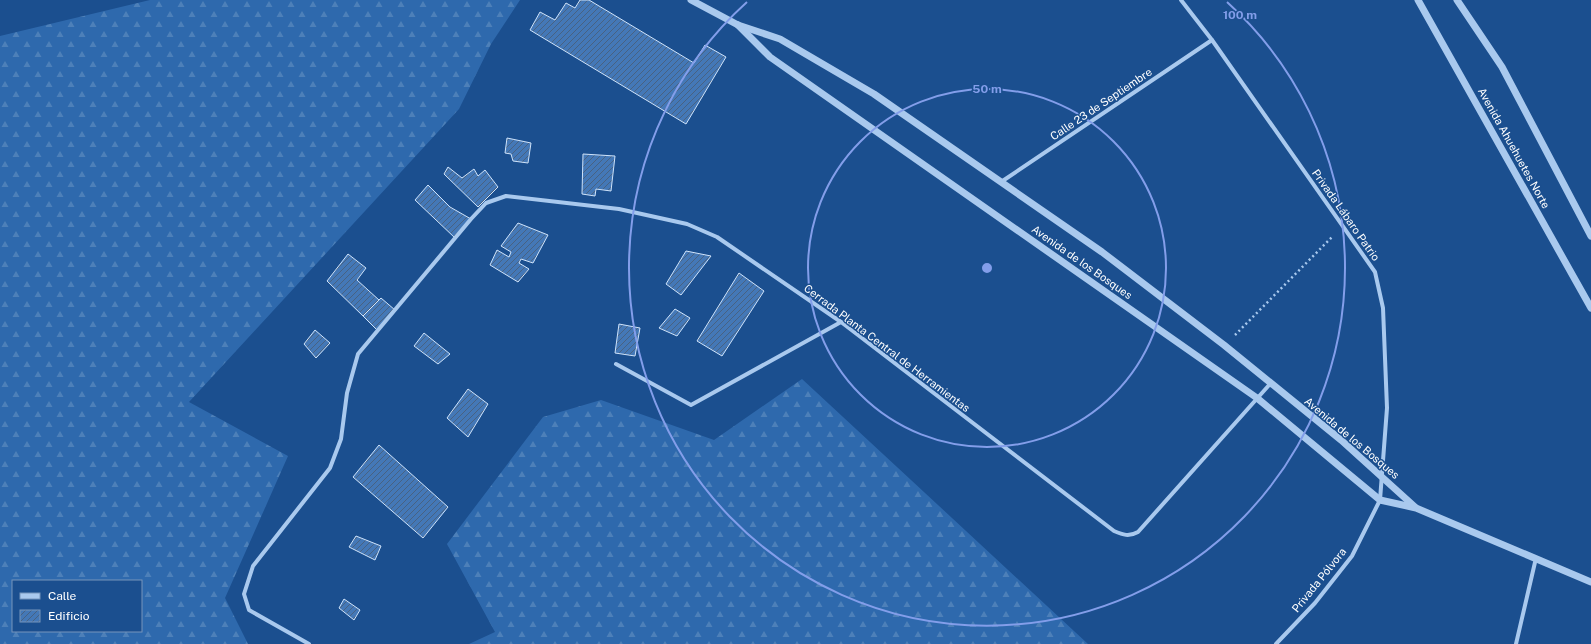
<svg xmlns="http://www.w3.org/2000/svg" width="1591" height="644" viewBox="0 0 1591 644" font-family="'Public Sans',sans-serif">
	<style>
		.forest { fill: url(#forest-firs); fill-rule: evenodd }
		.building { fill: url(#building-hatch); stroke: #cfe3fa }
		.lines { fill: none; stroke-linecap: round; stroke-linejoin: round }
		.path { stroke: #a9c9ee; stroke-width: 2.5; stroke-dasharray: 2 3; stroke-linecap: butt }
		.minor { stroke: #a9c9ee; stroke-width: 4 }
		.tertiary { stroke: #a9c9ee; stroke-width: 7 }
		.ring { fill: none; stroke: #839eea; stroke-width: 2 }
		.labels { text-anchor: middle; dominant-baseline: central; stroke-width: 3; stroke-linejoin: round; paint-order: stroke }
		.street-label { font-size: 11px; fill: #fff; stroke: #1b4f8f }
		.centre { fill: #839eea; stroke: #1b4f8f; stroke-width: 2 }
		.ring-label { font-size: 12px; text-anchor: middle; font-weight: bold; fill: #839eea; stroke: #1b4f8f; stroke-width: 3; stroke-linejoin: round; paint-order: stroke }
	</style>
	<defs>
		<pattern id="forest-firs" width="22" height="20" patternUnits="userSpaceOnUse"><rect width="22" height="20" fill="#2e69ad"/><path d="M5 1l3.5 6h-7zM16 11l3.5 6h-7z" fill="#4d80b9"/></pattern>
		<pattern id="building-hatch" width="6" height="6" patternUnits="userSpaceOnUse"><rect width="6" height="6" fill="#4478b7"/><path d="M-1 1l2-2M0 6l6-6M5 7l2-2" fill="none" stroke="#486282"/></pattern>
	</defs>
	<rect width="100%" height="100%" fill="#1b4f8f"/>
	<!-- forest -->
	<g class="forest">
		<path d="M150 0H520L491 44 459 109 189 402 288 456 225 598 248 644H0V36ZM13 581H141V631H13Z"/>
		<polygon points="802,379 1088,644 469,644 495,632 447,544 543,417 601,400 714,440"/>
	</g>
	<!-- building -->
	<g class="building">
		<polygon points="580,0 589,0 694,63 705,45 726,57 686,124 530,30 540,12 555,20 566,3 575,8"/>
		<polygon points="507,138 531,143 528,163 513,161 511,154 505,153"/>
		<polygon points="583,154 615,156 611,191 596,189 595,196 582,194"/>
		<polygon points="448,167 462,178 474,169 478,176 485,170 498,187 478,207 444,174"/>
		<polygon points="428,185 450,207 471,219 455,238 415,200"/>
		<polygon points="518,223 548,235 533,263 521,259 519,263 529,269 518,282 490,265 497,250 509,257 511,252 501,246"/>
		<polygon points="686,251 711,256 681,295 666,284"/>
		<polygon points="348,254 366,268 357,280 379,300 363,316 327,281"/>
		<polygon points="739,273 764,291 722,356 697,341"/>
		<polygon points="381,298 395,310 378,331 363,316"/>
		<polygon points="675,309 690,318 677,336 659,328"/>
		<polygon points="619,324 640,328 635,356 615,353"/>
		<polygon points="315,330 330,343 316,358 304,344"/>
		<polygon points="424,333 450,354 438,364 414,346"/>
		<polygon points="468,389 488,404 468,437 447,418"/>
		<polygon points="379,445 448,507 423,538 353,477"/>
		<polygon points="356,536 381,546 375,560 349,547"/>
		<polygon points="344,599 360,610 354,620 339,608"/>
	</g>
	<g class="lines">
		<!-- path -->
		<polyline class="path" points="1235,335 1333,236"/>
		<!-- minor -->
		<g class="minor">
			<polyline points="1181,0 1212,40 1375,272 1383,308 1387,408 1380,500 1352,556 1315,603 1276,644"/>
			<polyline points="1001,182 1212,40"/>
			<polyline points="616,364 691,405 841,322"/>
			<path d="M309 644 249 610 244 594 253 566 330 468 341 439 347 393 358 354 471 219 486 203 506 196 619 209 687 224 717 237 841 322 1114 531C1123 535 1129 537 1138 532L1270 384"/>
			<polyline points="1516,644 1536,558"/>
		</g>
		<!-- tertiary -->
		<g class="tertiary">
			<polyline points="691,0 738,25 780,39 874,94 1102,252 1224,345 1341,440 1415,507"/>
			<polyline points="1418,0 1591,308"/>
			<polyline points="1457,0 1502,67 1591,236"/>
			<polyline points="738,25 770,57 1257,398 1380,500 1416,508 1591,582"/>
		</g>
	</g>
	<!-- distance rings -->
	<g class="ring">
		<circle cx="987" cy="268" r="179"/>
		<path d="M1227 2A358 358 0 1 1 747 2"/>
	</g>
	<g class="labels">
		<!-- street labels -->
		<g class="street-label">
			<text transform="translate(1101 104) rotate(-34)">Calle 23 de Septiembre</text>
			<text transform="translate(1514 148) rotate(61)">Avenida Ahuehuetes Norte</text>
			<text transform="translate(1346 215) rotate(55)">Privada Lábaro Patrio</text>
			<text transform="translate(1082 262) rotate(35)">Avenida de los Bosques</text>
			<text transform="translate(887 348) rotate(37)">Cerrada Planta Central de Herramientas</text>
			<text transform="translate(1352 438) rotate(40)">Avenida de los Bosques</text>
			<text transform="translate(1319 580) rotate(-51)">Privada Pólvora</text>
		</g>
	</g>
	<circle cx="987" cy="268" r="6" class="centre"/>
	<g class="ring-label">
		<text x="1240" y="19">100 m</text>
		<text x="987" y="93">50 m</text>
	</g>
	<!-- legend -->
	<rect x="12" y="580" width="130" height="52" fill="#1b4f8f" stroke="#7695bc"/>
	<rect x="20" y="593" width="20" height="6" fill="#a9c9ee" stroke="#7695bc"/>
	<text x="48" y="600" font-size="12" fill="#ffffff">Calle</text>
	<rect x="20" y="610" width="20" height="12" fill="url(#building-hatch)" stroke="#7695bc"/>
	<text x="48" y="620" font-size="12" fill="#ffffff">Edificio</text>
</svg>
